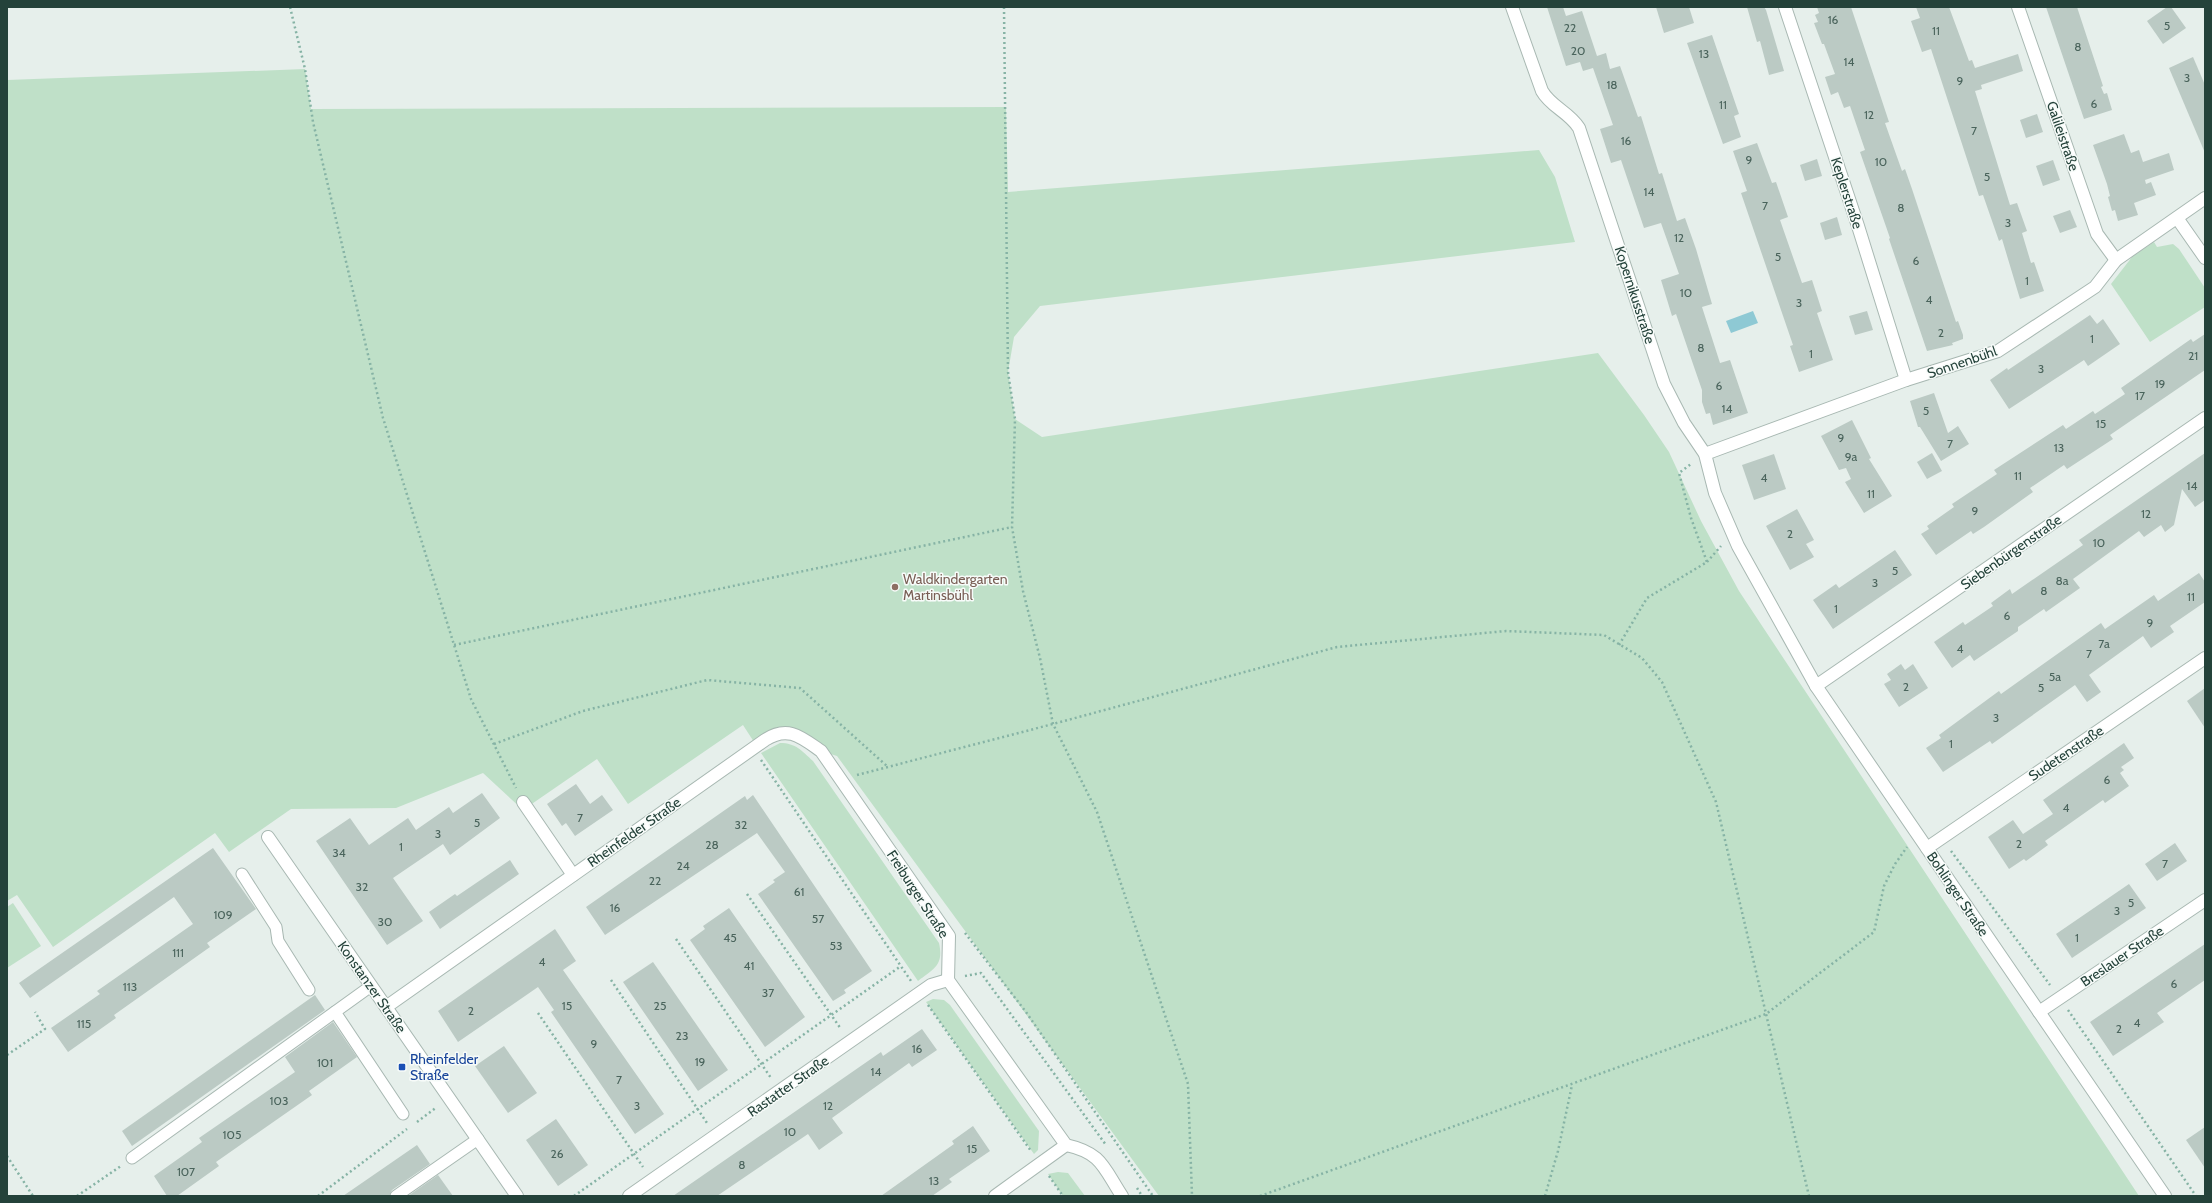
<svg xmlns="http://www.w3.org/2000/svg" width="2212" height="1203" viewBox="0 0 2212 1203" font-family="Cabin,sans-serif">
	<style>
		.green { fill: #bfe0c8 }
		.water { fill: #8ec9d4 }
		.building { fill: #bbcac4 }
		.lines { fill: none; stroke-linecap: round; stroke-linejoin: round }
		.lane-casing { stroke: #a8b8b2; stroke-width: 13 }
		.street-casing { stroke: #a8b8b2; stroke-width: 14 }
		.path { stroke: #86b3a5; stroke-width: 2.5; stroke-dasharray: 2 3; stroke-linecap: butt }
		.lane { stroke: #fff; stroke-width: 11 }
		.street { stroke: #fff; stroke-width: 12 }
		.education-dot { fill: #8d6e63; stroke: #f7fbf9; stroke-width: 1.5 }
		.transit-dot { fill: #1a4fb4; stroke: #f7fbf9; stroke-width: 1.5 }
		.labels { text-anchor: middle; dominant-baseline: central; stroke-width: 3; stroke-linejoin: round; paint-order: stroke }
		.number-label { font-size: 12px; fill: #4a645c }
		.street-label { font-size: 14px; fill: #24423a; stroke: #f7fbf9 }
		.education-label { font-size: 14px; fill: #785e54; stroke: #f7fbf9; text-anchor: start }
		.transit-label { font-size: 14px; fill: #164399; stroke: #f7fbf9; text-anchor: start }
	</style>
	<rect width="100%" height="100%" fill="#e6efeb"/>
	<!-- green -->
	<g class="green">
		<polygon points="305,69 311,109 1006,107 1008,192 1539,150 1555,177 1575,242 1040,306 1014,337 1008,372 1015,419 1042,437 1598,353 1644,415 1669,452 1701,521 1739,591 2139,1196 1159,1196 837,756 821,751 798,735 754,742 743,725 628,804 597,759 523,810 483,773 396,808 291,809 229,852 215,833 53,947 17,895 7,901 7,80"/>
		<polygon points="2154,242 2157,247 2173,244 2179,249 2205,288 2205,307 2150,342 2111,284 2132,257"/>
		<path d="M780 743C796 743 802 751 813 761L939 943C944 965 934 969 918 981L761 753Z"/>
		<polygon points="13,903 41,946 7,968 7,907"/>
		<polygon points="933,999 944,1000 950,1005 1039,1131 1038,1150 1034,1154 926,1002"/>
		<polygon points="1058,1172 1068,1173 1085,1196 1063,1196 1048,1174"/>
	</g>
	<!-- water -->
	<polygon class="water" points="1753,311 1758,323 1731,333 1726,321"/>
	<!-- building -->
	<g class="building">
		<polygon points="1547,7 1563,7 1566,16 1582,11 1597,56 1606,53 1610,69 1620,66 1638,117 1641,116 1659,174 1662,173 1677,221 1685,218 1696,249 1712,304 1702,307 1720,363 1730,360 1748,413 1713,425 1710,413 1706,414 1702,402 1702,390 1693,364 1676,314 1672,316 1661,280 1679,274 1661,223 1644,228 1621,160 1611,163 1600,129 1613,125 1593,68 1583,71 1580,62 1566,66"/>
		<polygon points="1656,7 1689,7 1694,23 1664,33"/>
		<polygon points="1747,7 1764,7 1766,10 1784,71 1769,75 1760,41 1757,42"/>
		<polygon points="1817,7 1851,7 1889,122 1885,123 1902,171 1905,169 1912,189 1956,322 1958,321 1963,335 1963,339 1952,343 1953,345 1927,351 1889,239 1890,238 1860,152 1865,150 1850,106 1844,108 1838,92 1831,95 1825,77 1835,74 1824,44 1822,44 1814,23 1818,22 1815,15 1819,13"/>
		<polygon points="1916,7 1949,7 1969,61 1972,60 1975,68 2018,54 2023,71 1981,85 1982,89 1975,91 2010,205 2017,203 2027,231 2022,233 2031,263 2034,262 2044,291 2020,299 2002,239 1999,241 1983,195 1979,196 1931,49 1922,52 1911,21 1920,18"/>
		<polygon points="2046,7 2077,7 2103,86 2101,87 2104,94 2107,93 2112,110 2084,119"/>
		<polygon points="2167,7 2171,7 2186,28 2163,44 2147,21"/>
		<polygon points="1712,35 1739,114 1734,116 1741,137 1723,144 1687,43"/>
		<polygon points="2193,57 2205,85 2205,153 2169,68"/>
		<polygon points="2037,114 2043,132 2026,138 2020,120"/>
		<polygon points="2124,134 2131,153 2139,150 2143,162 2169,153 2174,170 2145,180 2146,184 2151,182 2156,195 2134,203 2138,215 2118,221 2115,210 2112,211 2108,197 2110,196 2107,184 2093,145"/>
		<polygon points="1757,143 1772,183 1776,182 1788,217 1780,220 1802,283 1812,280 1822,311 1817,313 1833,360 1799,372 1790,346 1793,345 1741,193 1747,191 1733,151"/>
		<polygon points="1817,159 1822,176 1805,181 1800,165"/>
		<polygon points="2053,160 2060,180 2043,186 2036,166"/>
		<polygon points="2070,210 2077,227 2060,233 2053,216"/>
		<polygon points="1837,217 1842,235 1825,240 1820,223"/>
		<polygon points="1867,311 1873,330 1855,335 1849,316"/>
		<polygon points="2090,315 2097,324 2103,319 2120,344 2088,366 2084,360 2009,409 1990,380 2007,368 2008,370"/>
		<polygon points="2205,334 2205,370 2110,435 2113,439 2067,469 2064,465 2030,488 2033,492 1984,527 1973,534 1971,531 1936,555 1921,534 1929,529 1927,526 1954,507 1952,504 1997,474 1994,470 2063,425 2066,429 2093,411 2095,414 2125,394 2121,388 2191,339 2193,342"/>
		<polygon points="1934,393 1948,433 1958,426 1969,444 1941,461 1920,427 1918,427 1910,401"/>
		<polygon points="1852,420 1871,458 1869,459 1892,496 1864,513 1845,482 1851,479 1846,468 1839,470 1821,436"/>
		<polygon points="1932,453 1942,471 1927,479 1917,462"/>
		<polygon points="2205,453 2205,500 2195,507 2182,489 2174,525 2165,532 2161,525 2144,537 2139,531 2073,579 2080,588 2046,612 2044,609 2018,627 2018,631 1974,661 1970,655 1952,668 1934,642 1963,622 1965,625 1993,606 1991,603 2010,589 2012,594 2083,545 2079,540"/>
		<polygon points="1774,454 1786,489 1754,500 1742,465"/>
		<polygon points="1797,509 1814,540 1806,544 1814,557 1790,570 1766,526"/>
		<polygon points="1895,550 1912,575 1833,629 1813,600 1836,584 1839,588"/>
		<polygon points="2199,573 2205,582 2205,602 2170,626 2174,632 2151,648 2143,636 2089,675 2101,692 2087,702 2075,685 1992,744 1990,741 1943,772 1926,748 1941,738 1939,735 1999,691 2001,694 2101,623 2105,629 2154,595 2158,601"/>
		<polygon points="1901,664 1905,670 1913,664 1928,688 1899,707 1884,684 1891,680 1887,674"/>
		<polygon points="2205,688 2205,728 2187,701"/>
		<polygon points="2124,743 2134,758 2121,767 2124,770 2120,773 2129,786 2105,803 2103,800 2045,841 2048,845 2026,861 2024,859 2009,869 1988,837 2013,820 2023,834 2053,814 2043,800"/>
		<polygon points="576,784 590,804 602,795 613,810 575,836 566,823 562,826 547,804"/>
		<polygon points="482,793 500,818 450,855 443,844 393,878 423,921 387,945 316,841 350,818 369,845 408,818 416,830 449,807 453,813"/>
		<polygon points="753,795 872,971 844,990 846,993 833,1001 758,894 775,882 773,880 785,872 757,833 605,935 586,907 745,796 747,800"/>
		<polygon points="2175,843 2187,861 2157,881 2145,864"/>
		<polygon points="213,848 256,909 207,943 210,947 114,1015 116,1018 68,1052 51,1028 100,994 97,991 193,924 174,897 30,998 19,983"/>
		<polygon points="510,860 519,874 440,929 429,912 455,894 457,896"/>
		<polygon points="2129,884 2146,908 2072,958 2056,934"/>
		<polygon points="729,908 805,1017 765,1047 690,940 705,929 703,926"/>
		<polygon points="555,929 576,961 563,970 664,1114 635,1134 551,1012 554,1010 538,987 458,1042 438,1011"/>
		<polygon points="2205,944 2205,980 2157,1013 2164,1022 2113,1056 2090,1022"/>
		<polygon points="653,962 728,1070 698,1091 623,982"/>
		<polygon points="315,995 325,1010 132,1146 122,1131"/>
		<polygon points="333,1022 357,1057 309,1091 312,1095 216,1162 219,1166 177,1196 167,1196 154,1176 202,1142 199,1138 295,1072 285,1057"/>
		<polygon points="922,1029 937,1050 912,1067 909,1063 832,1118 843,1133 826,1145 819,1150 808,1134 717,1196 673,1196 881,1052 883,1056"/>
		<polygon points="504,1046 537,1093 508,1113 475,1066"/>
		<polygon points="556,1119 588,1165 558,1186 526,1140"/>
		<polygon points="973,1126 990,1151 949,1179 952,1182 932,1196 881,1196 954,1144 952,1141"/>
		<polygon points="2205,1127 2205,1168 2186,1140"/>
		<polygon points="417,1145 430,1164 392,1190 389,1196 343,1196"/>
		<polygon points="438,1175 453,1196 408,1196"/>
	</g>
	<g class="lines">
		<!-- lane casing -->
		<g class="lane-casing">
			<g id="lane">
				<polyline points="242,874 276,927 278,941 309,990"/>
				<polyline points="335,1012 403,1114"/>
				<polyline points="132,1158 371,986"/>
				<polyline points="396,1196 478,1139"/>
			</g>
		</g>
		<!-- street casing -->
		<g class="street-casing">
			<g id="street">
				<path d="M1512 7 1542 91C1551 107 1569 112 1579 128L1664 384 1684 423 1705 454 1715 493 1738 546 1816 686 2165 1196"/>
				<polyline points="1785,7 1858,226 1906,380"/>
				<polyline points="2018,7 2097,234 2116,260"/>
				<polyline points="2177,218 2205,258"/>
				<polyline points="1705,454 1906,380 1998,351 2095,287 2116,260 2205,198"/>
				<polyline points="1816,686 2205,418"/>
				<polyline points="523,802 573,875"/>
				<polyline points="268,837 517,1196"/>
				<polyline points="1927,848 2205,658"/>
				<path d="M386 1007 765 740C788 725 801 737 821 751L949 936 948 980 1066 1145C1102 1153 1103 1167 1122 1196"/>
				<polyline points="2039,1012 2205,900"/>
				<polyline points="629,1196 931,985 948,980"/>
				<polyline points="995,1196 1066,1145"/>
			</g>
		</g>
		<!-- path -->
		<g class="path">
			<polyline points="290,7 305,69 313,122 383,418 471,699 516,788"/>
			<polyline points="1004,7 1008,372 1015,419 1012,527 1023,591 1040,658 1053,724 1097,812 1188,1084 1192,1196"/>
			<polyline points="1707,562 1721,546"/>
			<polyline points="454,645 1012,527"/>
			<polyline points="1619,645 1647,598 1707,562 1691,518 1679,473 1691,464"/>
			<polyline points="494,744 583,711 707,680 800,688 888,767"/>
			<polyline points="761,760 911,981"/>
			<polyline points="857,775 1053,724 1337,647 1506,631 1604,635 1642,658 1662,682 1716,802 1809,1196"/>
			<polyline points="1951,851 2050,985"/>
			<polyline points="747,894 841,1029"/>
			<polyline points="965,933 1026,1012 1153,1196"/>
			<polyline points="676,939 771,1078"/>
			<polyline points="965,976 981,973 1106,1145"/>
			<polyline points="611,980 707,1123"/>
			<polyline points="928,1005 1031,1151"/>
			<polyline points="2068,1010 2196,1196"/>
			<polyline points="538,1013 643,1167"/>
			<polyline points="7,1055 45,1029 35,1012"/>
			<polyline points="417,1122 437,1107"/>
			<polyline points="7,1156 33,1196"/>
			<polyline points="1049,1176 1063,1196"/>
			<polyline points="1137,1188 1142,1196"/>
			<polyline points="77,1196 121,1166"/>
			<polyline points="318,1196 407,1129"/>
			<polyline points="574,1196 901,966"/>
			<polyline points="1260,1196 1766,1014 1874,932 1884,886 1895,864 1907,847"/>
			<polyline points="1545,1196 1558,1151 1572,1085"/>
		</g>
		<!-- lane -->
		<use href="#lane" class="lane"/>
		<!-- street -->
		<use href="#street" class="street"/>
	</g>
	<!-- markers -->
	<circle class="education-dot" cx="895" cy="587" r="4"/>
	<rect class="transit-dot" x="398" y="1063" width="8" height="8" rx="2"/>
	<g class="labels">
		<!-- number labels -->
		<g class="number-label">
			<text x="1833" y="19">16</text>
			<text x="2167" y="25">5</text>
			<text x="1570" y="27">22</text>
			<text x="1936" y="30">11</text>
			<text x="2078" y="46">8</text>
			<text x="1578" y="50">20</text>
			<text x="1704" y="53">13</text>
			<text x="1849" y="61">14</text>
			<text x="2187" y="77">3</text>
			<text x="1960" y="80">9</text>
			<text x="1612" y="84">18</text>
			<text x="2094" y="103">6</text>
			<text x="1723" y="104">11</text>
			<text x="1869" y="114">12</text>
			<text x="1974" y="130">7</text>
			<text x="1626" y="140">16</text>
			<text x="1749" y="159">9</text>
			<text x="1881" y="161">10</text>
			<text x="1987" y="176">5</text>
			<text x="1649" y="191">14</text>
			<text x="1765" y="205">7</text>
			<text x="1901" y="207">8</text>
			<text x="2008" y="222">3</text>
			<text x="1679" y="237">12</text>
			<text x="1778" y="256">5</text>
			<text x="1916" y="260">6</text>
			<text x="2027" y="280">1</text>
			<text x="1686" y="292">10</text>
			<text x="1929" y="299">4</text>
			<text x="1799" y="302">3</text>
			<text x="1941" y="332">2</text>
			<text x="2092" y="338">1</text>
			<text x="1701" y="347">8</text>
			<text x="1811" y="353">1</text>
			<text x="2193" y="355">21</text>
			<text x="2041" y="368">3</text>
			<text x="2160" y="383">19</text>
			<text x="1719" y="385">6</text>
			<text x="2140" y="395">17</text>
			<text x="1727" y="408">14</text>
			<text x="1926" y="410">5</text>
			<text x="2101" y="423">15</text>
			<text x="1841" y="437">9</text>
			<text x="1950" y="443">7</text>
			<text x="2059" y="447">13</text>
			<text x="1851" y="456">9a</text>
			<text x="2018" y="475">11</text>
			<text x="1764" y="477">4</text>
			<text x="2192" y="485">14</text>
			<text x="1871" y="493">11</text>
			<text x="1975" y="510">9</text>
			<text x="2146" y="513">12</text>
			<text x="1790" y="533">2</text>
			<text x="2099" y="542">10</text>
			<text x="1895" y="570">5</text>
			<text x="2062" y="580">8a</text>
			<text x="1875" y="582">3</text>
			<text x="2044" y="590">8</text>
			<text x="2191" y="596">11</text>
			<text x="1836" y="608">1</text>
			<text x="2007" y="615">6</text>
			<text x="2150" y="622">9</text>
			<text x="2104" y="643">7a</text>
			<text x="1960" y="648">4</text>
			<text x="2089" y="653">7</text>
			<text x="2055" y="676">5a</text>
			<text x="1906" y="686">2</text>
			<text x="2041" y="687">5</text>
			<text x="1996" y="717">3</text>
			<text x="1951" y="743">1</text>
			<text x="2107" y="779">6</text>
			<text x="2066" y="807">4</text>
			<text x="580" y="817">7</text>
			<text x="477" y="822">5</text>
			<text x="741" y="824">32</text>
			<text x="438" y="833">3</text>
			<text x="2019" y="843">2</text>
			<text x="712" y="844">28</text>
			<text x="401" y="846">1</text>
			<text x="339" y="852">34</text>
			<text x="2165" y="863">7</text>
			<text x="683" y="865">24</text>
			<text x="655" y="880">22</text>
			<text x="362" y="886">32</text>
			<text x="799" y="891">61</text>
			<text x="2131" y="902">5</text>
			<text x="615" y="907">16</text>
			<text x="2117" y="910">3</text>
			<text x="223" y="914">109</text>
			<text x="818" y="918">57</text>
			<text x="385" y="921">30</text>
			<text x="730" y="937">45</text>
			<text x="2077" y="937">1</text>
			<text x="836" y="945">53</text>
			<text x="178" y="952">111</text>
			<text x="542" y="961">4</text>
			<text x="749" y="965">41</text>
			<text x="2174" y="983">6</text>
			<text x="130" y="986">113</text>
			<text x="768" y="992">37</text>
			<text x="567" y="1005">15</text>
			<text x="660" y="1005">25</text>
			<text x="471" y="1010">2</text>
			<text x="2137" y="1022">4</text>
			<text x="84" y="1023">115</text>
			<text x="2119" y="1028">2</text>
			<text x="682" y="1035">23</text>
			<text x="594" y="1043">9</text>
			<text x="917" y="1048">16</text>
			<text x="700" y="1061">19</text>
			<text x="325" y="1062">101</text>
			<text x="876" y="1071">14</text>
			<text x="619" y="1079">7</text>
			<text x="279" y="1100">103</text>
			<text x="637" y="1105">3</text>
			<text x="828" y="1105">12</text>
			<text x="790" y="1131">10</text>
			<text x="232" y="1134">105</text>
			<text x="972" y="1148">15</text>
			<text x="557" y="1153">26</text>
			<text x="742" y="1164">8</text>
			<text x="186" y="1171">107</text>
			<text x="934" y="1180">13</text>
		</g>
		<!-- street labels -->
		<g class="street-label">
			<text transform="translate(2063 136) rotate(71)">Galileistraße</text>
			<text transform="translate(1847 193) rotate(72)">Keplerstraße</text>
			<text transform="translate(1635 295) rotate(72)">Kopernikusstraße</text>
			<text transform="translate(1962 362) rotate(-19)">Sonnenbühl</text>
			<text transform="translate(2011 552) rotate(-35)">Siebenbürgenstraße</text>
			<text transform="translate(2066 753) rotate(-34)">Sudetenstraße</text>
			<text transform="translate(634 832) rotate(-35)">Rheinfelder Straße</text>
			<text transform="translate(918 894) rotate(57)">Freiburger Straße</text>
			<text transform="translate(1958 894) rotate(56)">Bohlinger Straße</text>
			<text transform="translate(2122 956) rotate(-34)">Breslauer Straße</text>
			<text transform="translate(372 987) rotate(55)">Konstanzer Straße</text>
			<text transform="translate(788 1086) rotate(-35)">Rastatter Straße</text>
		</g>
		<!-- education labels -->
		<g class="education-label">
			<text x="903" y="579">Waldkindergarten<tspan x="903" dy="16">Martinsbühl</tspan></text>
		</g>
		<!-- transit labels -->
		<g class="transit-label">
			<text x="410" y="1059">Rheinfelder<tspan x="410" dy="16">Straße</tspan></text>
		</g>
	</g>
	<!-- border -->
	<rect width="2212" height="1203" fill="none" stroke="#24423a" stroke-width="16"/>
</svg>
